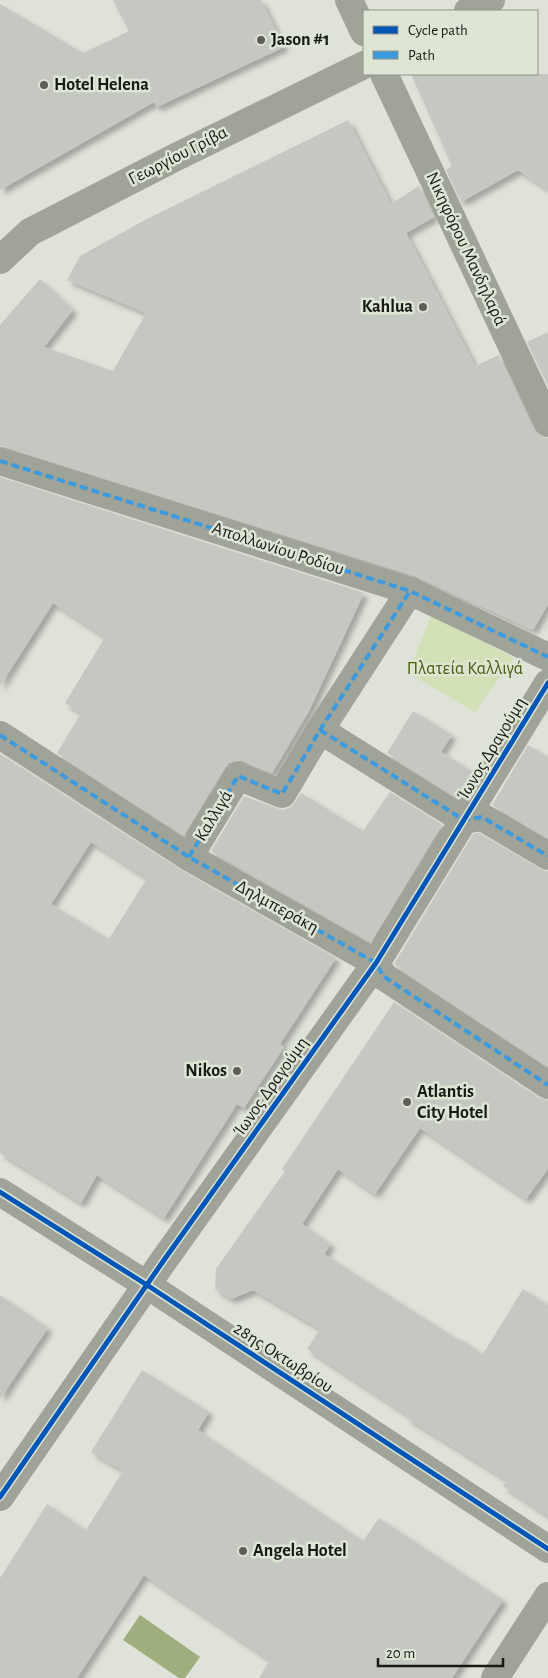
<svg xmlns="http://www.w3.org/2000/svg" width="548" height="1678" viewBox="0 0 548 1678" font-family="'Alegreya Sans',sans-serif">
	<style>
		.green { fill: #d2e0b8 }
		.water { fill: #9eae7c }
		.building { fill: #c5c8c0; fill-rule: evenodd; filter: url(#shadow) }
		.lines { fill: none; stroke-linecap: round; stroke-linejoin: round }
		.pedestrian { stroke: #9fa398; stroke-width: 28 }
		.minor { stroke: #9fa398; stroke-width: 28 }
		.tertiary { stroke: #9fa398; stroke-width: 28 }
		.quiet { stroke: #3b9bde; stroke-width: 4; stroke-dasharray: 8 4; stroke-linecap: butt }
		.cycleway-casing { stroke: #dfe5d5; stroke-width: 8 }
		.cycleway { stroke: #0057b8; stroke-width: 5 }
		.poi-dot { fill: #5d5f58; stroke: #dfe5d5; stroke-width: 2 }
		.labels { text-anchor: middle; dominant-baseline: central; stroke-width: 5; stroke-linejoin: round; paint-order: stroke }
		.poi-label { font-size: 18px; font-weight: bold; fill: #171913; stroke: #dfe5d5; text-anchor: start }
		.street-label { font-size: 18px; fill: #171913; stroke: #dfe5d5 }
		.park-label { font-size: 18px; fill: #485c0e; stroke: #dfe5d5 }
	</style>
	<defs>
		<filter id="shadow"><feDropShadow dx="4.5" dy="4.5" stdDeviation="2.5" flood-color="#0004"/></filter>
	</defs>
	<rect width="100%" height="100%" fill="#dee2d8"/>
	<!-- green -->
	<polygon class="green" points="431,615 514,658 475,712 408,673"/>
	<!-- water -->
	<polygon class="water" points="140,1615 200,1657 185,1678 179,1678 123,1640"/>
	<!-- building -->
	<g class="building">
		<polygon points="113,0 261,0 284,47 157,107 154,102 0,190 0,4 83,53 129,31"/>
		<polygon points="411,74 548,74 548,190 518,170 461,202 446,170 452,166"/>
		<polygon points="348,120 391,204 419,186 434,217 406,233 475,366 499,355 534,430 540,436 548,438 548,604 533,630 415,576 0,446 0,325 40,279 73,310 44,347 113,371 146,313 67,280 80,256 143,221"/>
		<polygon points="548,332 548,386 527,342"/>
		<polygon points="0,477 364,593 309,711 272,773 243,761 236,761 229,763 225,768 184,835 57,753 81,713 65,703 105,637 53,603 0,686"/>
		<polygon points="413,711 452,735 441,752 475,773 459,798 387,753"/>
		<polygon points="528,745 548,757 548,838 492,805"/>
		<path d="M0 754 181 870 336 958 280 1044 284 1047 244 1108 237 1104 164 1218 97 1175 81 1203 0 1153ZM91 842 147 878 109 939 51 904Z"/>
		<polygon points="390,792 442,825 371,942 211,851 244,796 276,808 283,810 291,807 301,793 363,831"/>
		<polygon points="479,833 540,869 548,872 548,1066 394,964 473,834"/>
		<polygon points="394,1002 539,1098 548,1100 548,1169 526,1199 420,1128 375,1194 338,1169 302,1224 331,1244 324,1254 457,1339 458,1338 483,1354 523,1289 548,1305 548,1516 503,1486 507,1480 407,1418 409,1416 307,1349 320,1329 253,1290 231,1299 215,1289 216,1269 285,1171 282,1169"/>
		<polygon points="0,1295 48,1328 0,1399"/>
		<polygon points="142,1370 209,1412 198,1430 363,1541 379,1518 503,1600 452,1678 259,1678 270,1660 144,1575 77,1678 0,1678 0,1578 47,1504 86,1530 123,1471 91,1452"/>
	</g>
	<g class="lines">
		<!-- pedestrian -->
		<g class="pedestrian">
			<polyline points="0,461 410,591 548,657"/>
			<polyline points="320,730 464,820 482,817 548,856"/>
			<polyline points="0,735 189,857 376,963 383,976 548,1085"/>
			<polyline points="189,857 238,776 282,794 320,730 410,591"/>
		</g>
		<!-- minor -->
		<g class="minor">
			<polyline points="349,0 364,32"/>
			<polyline points="468,11 491,0"/>
			<polyline points="384,74 548,423"/>
			<polyline points="0,260 30,232 176,157 364,65"/>
			<polyline points="0,1497 164,1260 376,963 548,683"/>
			<polyline points="495,1678 548,1596"/>
		</g>
		<!-- tertiary -->
		<polyline class="tertiary" points="0,1192 147,1285 548,1549"/>
		<!-- quiet -->
		<g class="quiet">
			<polyline points="0,461 410,591 548,657"/>
			<polyline points="320,730 464,820 482,817 548,856"/>
			<polyline points="0,735 189,857 376,963 383,976 548,1085"/>
			<polyline points="189,857 238,776 282,794 320,730 410,591"/>
		</g>
		<!-- cycleway casing -->
		<g class="cycleway-casing">
			<g id="cycleway">
				<polyline points="0,1192 147,1285 548,1549"/>
				<polyline points="0,1497 164,1260 376,963 548,683"/>
			</g>
		</g>
		<!-- cycleway -->
		<use href="#cycleway" class="cycleway"/>
	</g>
	<!-- markers -->
	<g class="poi-dot">
		<circle cx="261" cy="40" r="5"/>
		<circle cx="44" cy="85" r="5"/>
		<circle cx="423" cy="307" r="5"/>
		<circle cx="237" cy="1071" r="5"/>
		<circle cx="407" cy="1102" r="5"/>
		<circle cx="243" cy="1551" r="5"/>
	</g>
	<g class="labels">
		<!-- poi labels -->
		<g class="poi-label">
			<text x="271" y="40">Jason #1</text>
			<text x="54" y="85">Hotel Helena</text>
			<text x="413" y="307" text-anchor="end">Kahlua</text>
			<text x="227" y="1071" text-anchor="end">Nikos</text>
			<text x="417" y="1092">Atlantis<tspan x="417" dy="21">City Hotel</tspan></text>
			<text x="253" y="1551">Angela Hotel</text>
		</g>
		<!-- street labels -->
		<g class="street-label">
			<text transform="translate(178 156) rotate(-27)">Γεωργίου Γρίβα</text>
			<text transform="translate(466 249) rotate(65)">Νικηφόρου Μανδηλαρά</text>
			<text transform="translate(278 549) rotate(18)">Απολλωνίου Ροδίου</text>
			<text transform="translate(492 749) rotate(-59)">Ίωνος Δραγούμη</text>
			<text transform="translate(214 816) rotate(-59)">Καλλιγά</text>
			<text transform="translate(277 907) rotate(29)">Δηλμπεράκη</text>
			<text transform="translate(271 1087) rotate(-55)">Ίωνος Δραγούμη</text>
			<text transform="translate(283 1358) rotate(33)">28ης Οκτωβρίου</text>
		</g>
		<!-- park labels -->
		<g class="park-label">
			<text x="465" y="669">Πλατεία Καλλιγά</text>
		</g>
	</g>
	<!-- legend -->
	<rect x="363" y="10" width="175" height="65" fill="#dfe5d5" stroke="#8f9387"/>
	<rect x="373" y="26" width="25" height="8" fill="#0057b8" stroke="#8f9387"/>
	<text x="408" y="35" font-size="15" fill="#171913">Cycle path</text>
	<rect x="373" y="51" width="25" height="8" fill="#3b9bde" stroke="#8f9387"/>
	<text x="408" y="60" font-size="15" fill="#171913">Path</text>
	<!-- scale -->
	<path d="M378 1658v8h125v-8" fill="none" stroke="#171913" stroke-width="2.5"/>
	<text x="386" y="1658" font-size="15" fill="#171913" stroke="#dfe5d5" stroke-width="4" paint-order="stroke">20 m</text>
</svg>
